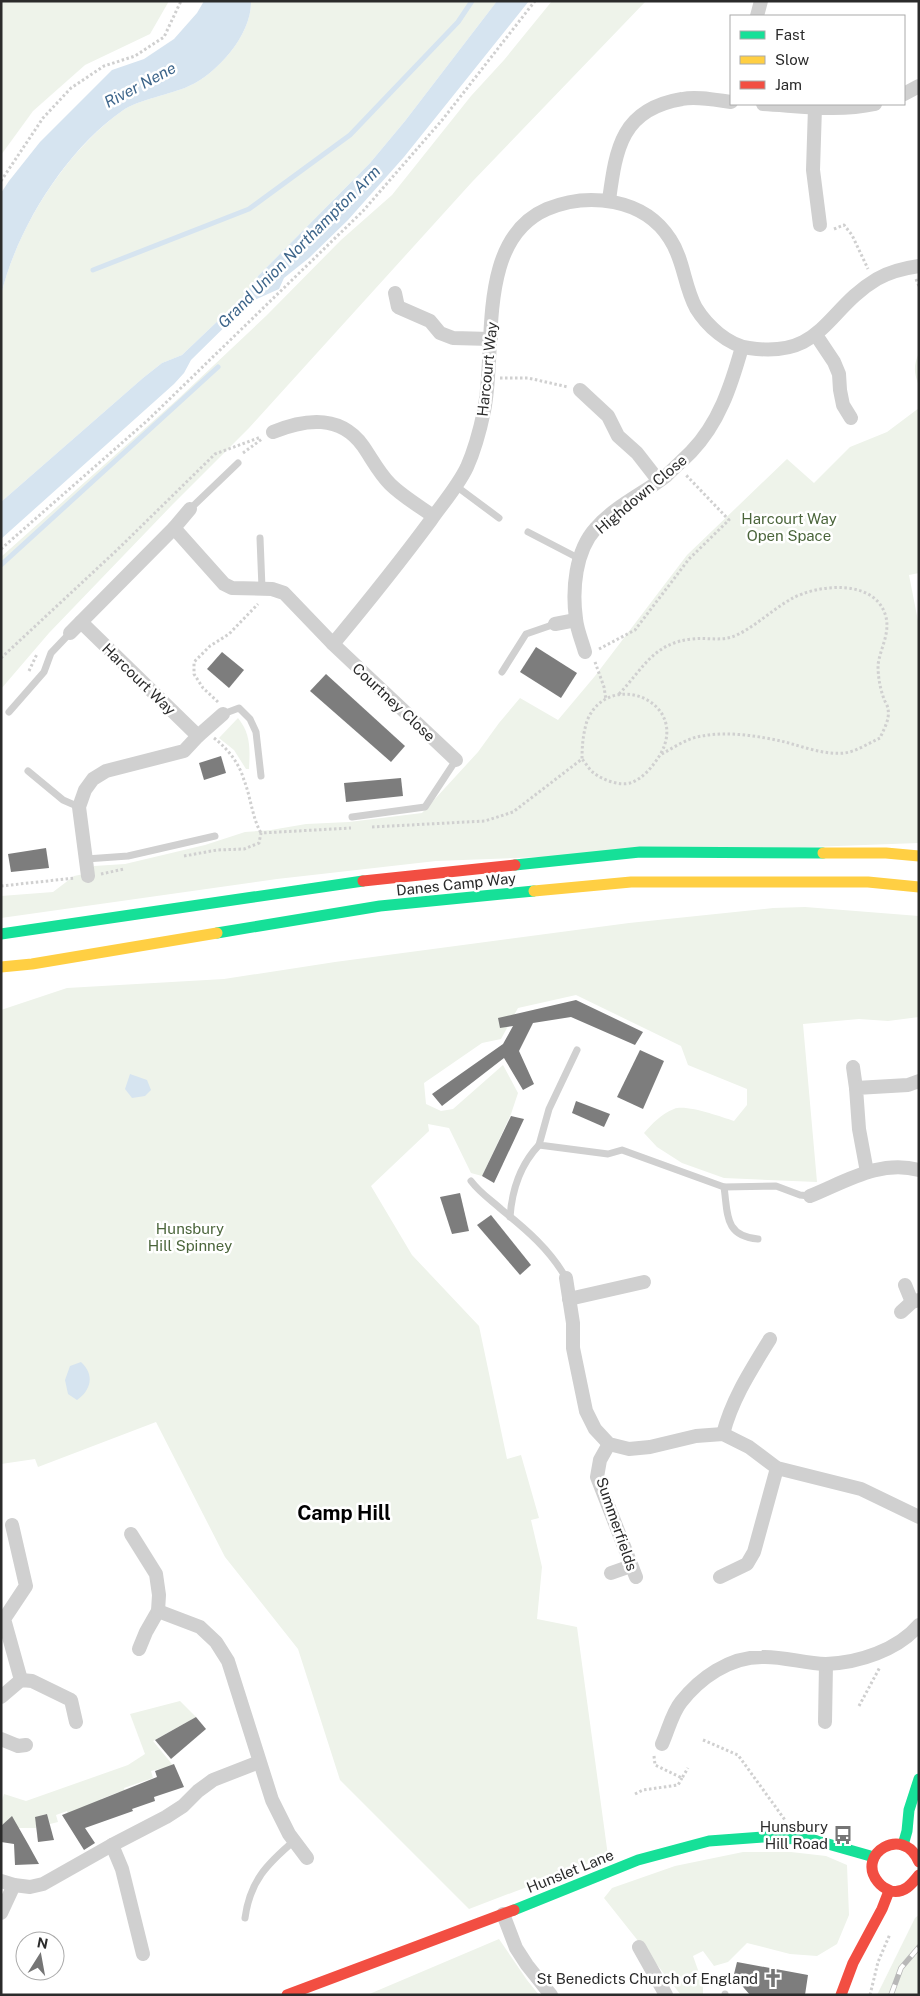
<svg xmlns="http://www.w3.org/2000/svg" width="920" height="1996" viewBox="0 0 920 1996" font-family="'Public Sans',sans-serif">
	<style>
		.green { fill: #eef3ea }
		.water { fill: #d6e4f0 }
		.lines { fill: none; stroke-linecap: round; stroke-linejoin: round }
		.stream { stroke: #d6e4f0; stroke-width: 5 }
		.building { fill: #7d7d7d }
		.path { stroke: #d0d0d0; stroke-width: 3; stroke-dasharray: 2.5 2.5; stroke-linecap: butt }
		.lane { stroke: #d0d0d0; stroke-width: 7 }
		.street { stroke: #d0d0d0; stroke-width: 14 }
		.fast { stroke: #16e098; stroke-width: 11 }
		.slow { stroke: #ffcf43; stroke-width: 11 }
		.jam { stroke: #f24e42; stroke-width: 11 }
		.rail-casing { stroke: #b8b8b8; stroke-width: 5.5 }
		.rail { stroke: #fff; stroke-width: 4; stroke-dasharray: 11; stroke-linecap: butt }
		.labels { text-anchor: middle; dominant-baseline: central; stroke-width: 5; stroke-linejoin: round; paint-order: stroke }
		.street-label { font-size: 15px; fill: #2b2b2b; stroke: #fff }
		.park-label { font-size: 15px; fill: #4b653b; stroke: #fff }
		.poi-label { font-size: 15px; fill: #2b2b2b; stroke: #fff; text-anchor: end }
		.water-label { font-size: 16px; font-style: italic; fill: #3d658a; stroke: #fff }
		.district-label { font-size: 20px; font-weight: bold; fill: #000; stroke: #fff }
	</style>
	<rect width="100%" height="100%" fill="#fff"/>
	<!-- green -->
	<g class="green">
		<polygon points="1,1 169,1 150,34 85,65 33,111 1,155"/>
		<path d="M251 1H497L405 121 370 163 258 276 244 296 182 355 162 363 143 378 1 502V295C17 228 66 151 122 111 139 99 170 95 189 86 218 73 252 34 251 1Z"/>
		<polygon points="552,1 646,1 472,182 249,428 173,504 49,633 1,689 1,557 179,398 267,315 341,240 392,195 471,96 504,60"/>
		<path d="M919 353V386C914 373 913 366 919 353Z"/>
		<polygon points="919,408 919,573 909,575 919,626 919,843 436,861 277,879 1,918 1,896 53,892 74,876 94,872 94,866 125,864 205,845 245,832 271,830 306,824 349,822 422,813 478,752 499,723 520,698 558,720 595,676 687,555 787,459 814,483 850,447 887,432"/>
		<path d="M238 718C251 734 250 749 249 769H246L234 750 219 738Z"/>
		<path d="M805 907 919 916V1017L888 1021 859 1019 803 1024 817 1182 724 1178 682 1163 657 1147 644 1133C653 1123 661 1114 674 1109 686 1104 721 1117 734 1121L747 1105V1089L688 1065 681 1046 576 995 518 1008 501 1039 482 1043 424 1083 426 1104 441 1111 453 1109 503 1065 518 1093 511 1114 482 1176 471 1173 449 1128 428 1124 429 1131 371 1186 412 1255 479 1326 507 1459 521 1455 539 1518 531 1520 542 1567 537 1619 577 1627 608 1856 469 1909 340 1780 298 1649 225 1557 156 1422 38 1467 35 1459 1 1464V1010L67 988 224 979 335 962 629 923 773 908Z"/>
		<polygon points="180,1701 196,1717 153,1741 176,1769 167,1774 164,1768 151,1771 153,1778 124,1788 128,1799 119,1792 101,1799 105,1807 69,1817 67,1811 56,1815 58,1822 50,1824 47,1814 36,1817 36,1828 15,1828 14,1820 9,1819 1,1827 1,1804 4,1794 26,1801 128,1765 145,1754 130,1714"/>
		<polygon points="743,1852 791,1852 826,1856 847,1865 849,1915 837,1944 817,1956 790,1954 747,1943 728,1962 714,1966 703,1951 693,1956 703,1984 703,1995 681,1995 604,1898 612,1888 675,1866"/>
		<polygon points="919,1915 919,1995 877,1995 915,1918"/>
		<polygon points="499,1939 527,1980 539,1995 367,1995"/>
	</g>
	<!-- water -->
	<g class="water">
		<path d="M204 1H251C252 34 218 73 189 86 170 95 139 99 122 111 66 150 17 228 1 295V193L9 181 40 142 112 70 144 59 174 39 197 13Z"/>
		<polygon points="497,1 529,1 404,157 348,220 309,258 284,278 279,289 250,302 191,360 184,373 174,384 1,539 1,502 143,378 162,363 182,355 244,296 258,276 370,163 405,121"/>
		<polygon points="130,1074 147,1080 151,1090 145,1096 132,1098 125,1089"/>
		<path d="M81 1362C95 1375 91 1390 77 1400L68 1394 65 1380 70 1366Z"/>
	</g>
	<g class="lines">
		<!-- stream -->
		<g class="stream">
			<polyline points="93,270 249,209 350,135 458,22 472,1"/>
			<polyline points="1,565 218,367"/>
		</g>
	</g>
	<!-- building -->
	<g class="building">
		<polygon points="536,647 577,673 561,698 520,672"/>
		<polygon points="222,652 244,670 229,688 207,669"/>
		<polygon points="326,674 405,746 391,762 310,691"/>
		<polygon points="221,756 226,773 204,780 199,763"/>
		<polygon points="401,778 403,796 346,802 344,783"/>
		<polygon points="46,848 49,868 11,872 8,854"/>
		<polygon points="576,1000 643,1032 635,1045 571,1017 533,1023 519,1051 534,1084 523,1090 504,1058 442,1106 432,1094 503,1044 513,1026 500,1028 498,1018"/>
		<polygon points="640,1050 664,1061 643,1109 617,1097"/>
		<polygon points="576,1101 610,1114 604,1127 572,1113"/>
		<polygon points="511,1116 524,1119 494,1183 482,1176"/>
		<polygon points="460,1193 469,1231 452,1234 440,1197"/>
		<polygon points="491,1215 531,1265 520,1275 477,1225"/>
		<polygon points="196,1717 206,1729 171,1759 155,1740"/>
		<polygon points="174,1764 184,1787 154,1797 155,1801 132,1809 133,1811 85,1828 95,1843 84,1850 62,1815 157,1777 155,1771"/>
		<polygon points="47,1814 54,1840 38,1842 35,1817"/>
		<polygon points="12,1816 28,1844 39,1864 15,1865 14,1844 1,1842 1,1826"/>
		<polygon points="737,1962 808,1975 805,1995 750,1995 738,1981 739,1975 734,1974"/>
	</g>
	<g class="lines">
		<!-- path -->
		<g class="path">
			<polyline points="1,181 43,118 71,88 104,66 135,56 164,37 181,1"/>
			<polyline points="834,229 844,225 852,235 868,269"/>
			<polyline points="916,279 919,286"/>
			<polyline points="500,378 528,378 568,387"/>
			<polyline points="243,453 262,439"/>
			<polyline points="1,549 148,420 363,211 443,119 535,1"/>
			<polyline points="599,649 635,630 689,559 729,520 686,475"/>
			<polyline points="1,658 117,550 215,454 261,437"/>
			<polyline points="595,662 604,687 606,700"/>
			<polyline points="29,671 37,654"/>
			<path d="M619 694C643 669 653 643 692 639 708 637 722 642 737 635 757 625 772 610 791 599 818 584 876 578 886 617 890 634 880 649 878 665 878 677 880 688 884 699 885 702 888 706 888 709 890 719 884 729 880 738 869 743 857 751 845 753 824 755 804 747 785 742 759 736 728 731 702 736 687 738 673 748 660 755"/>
			<polyline points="218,702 203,688 194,674 194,662 210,646 229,634 258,604"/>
			<path d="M214 738C228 749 239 763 244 780 251 798 252 817 261 833"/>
			<path d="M372 827 485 821 513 812 582 759C582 746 583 734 587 721 608 668 691 701 660 755 653 766 643 779 630 783 620 786 602 780 594 773 589 770 586 763 582 759"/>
			<polyline points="184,856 217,850 244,849 259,843 261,833 351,828"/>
			<polyline points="101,874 124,869"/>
			<polyline points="1,886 75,878"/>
			<polyline points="859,1706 880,1667"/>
			<polyline points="703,1740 738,1755 785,1820"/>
			<polyline points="654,1756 655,1765 682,1778 688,1768"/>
			<polyline points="635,1794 643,1790 678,1785 682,1778"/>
			<polyline points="870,1995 878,1962 890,1934"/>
		</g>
		<!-- lane -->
		<g class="lane">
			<polyline points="456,486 499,518"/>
			<polyline points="190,509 238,463"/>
			<polyline points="528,532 580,559"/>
			<polyline points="260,538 262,588"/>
			<polyline points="502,672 526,634 555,624"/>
			<polyline points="9,712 44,672 51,653 70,633"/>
			<polyline points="223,714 239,708 250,719 256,732 261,776"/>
			<polyline points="28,771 63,800 79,807"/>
			<polyline points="352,817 425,807 456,760"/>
			<polyline points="86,859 128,856 215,836"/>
			<polyline points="577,1050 549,1109 539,1145 608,1154 622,1150 724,1187 776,1186 800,1195 810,1196"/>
			<path d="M471 1181C480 1193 491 1200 502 1210 527 1230 550 1250 566 1278"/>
			<path d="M724 1187C728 1214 724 1236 758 1239"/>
			<path d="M510 1217C512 1189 520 1165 539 1145"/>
			<path d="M245 1918C250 1881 267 1864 294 1841"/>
			<polyline points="725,1994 725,1995"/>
		</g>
		<!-- street -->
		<g class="street">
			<polyline points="757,16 761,1"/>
			<polyline points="904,94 919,86"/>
			<path d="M763 104C800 106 838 112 875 104"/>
			<polyline points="815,107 813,170 820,225"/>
			<path d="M609 200C616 149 621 109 682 99 697 96 716 100 731 102"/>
			<polyline points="395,293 398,307 430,321 440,333 453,338 491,339"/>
			<polyline points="816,335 834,362 839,374 840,390 843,405 851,418"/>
			<polyline points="580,390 608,416 618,436 637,453 658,480"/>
			<path d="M273 432C305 419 340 414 363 446 372 459 379 473 390 484 402 496 419 506 433 516"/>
			<path d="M190 509 174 528 224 584 232 588 272 589 284 593 333 644C367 603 400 562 431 520 443 503 458 486 467 467 475 449 480 430 484 411 497 349 475 240 547 209 588 192 644 198 670 239 684 260 684 286 696 308 707 326 728 345 749 348 823 359 826 309 877 279 889 272 905 268 919 266"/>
			<polyline points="81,622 198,736 223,714"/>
			<polyline points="555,624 576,620"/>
			<polyline points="70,633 174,528"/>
			<polyline points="333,644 456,760"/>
			<path d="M585 652C582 641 577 630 576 619 572 590 575 551 596 528 615 506 643 494 666 476 674 468 683 460 691 452 719 423 731 386 742 347"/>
			<polyline points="88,876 79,807 85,790 93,779 106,771 184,751 198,736"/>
			<polyline points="853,1067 856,1088"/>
			<polyline points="867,1172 859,1129 856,1088 908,1085 919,1081"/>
			<path d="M810 1196C845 1182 880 1159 919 1170"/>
			<polyline points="566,1278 573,1323 573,1348 586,1411 595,1429 609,1444 629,1449 650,1447 696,1436 723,1434 749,1447 777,1468 861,1489 919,1517"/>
			<polyline points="905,1285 912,1302"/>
			<polyline points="569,1299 644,1282"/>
			<polyline points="901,1312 912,1302 919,1300"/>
			<path d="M723 1434C732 1399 751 1370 770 1339"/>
			<polyline points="609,1444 600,1460 597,1477 636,1577"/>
			<polyline points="12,1525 26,1586 4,1619 21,1680"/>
			<polyline points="131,1534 156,1574 159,1595 158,1611 146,1632 139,1649"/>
			<polyline points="611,1573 631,1566"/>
			<polyline points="720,1577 747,1564 754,1552 777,1468"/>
			<polyline points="158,1611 200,1627 216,1642 228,1661 272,1800 289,1834 307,1858"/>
			<polyline points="1,1697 21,1680 32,1681 71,1700 76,1722"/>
			<polyline points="825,1722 826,1664"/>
			<polyline points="1,1739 18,1746 26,1745"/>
			<path d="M662 1744C668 1731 672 1713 681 1702 700 1678 729 1657 762 1657 783 1656 805 1664 826 1664 858 1663 898 1650 919 1625"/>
			<polyline points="112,1845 122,1869 143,1954"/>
			<polyline points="1,1881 14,1885 30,1887 43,1884 112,1845 166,1817 183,1806 198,1791 213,1780 259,1762"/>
			<polyline points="1,1913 14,1885"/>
			<polyline points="503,1914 516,1948 527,1965 551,1995"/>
			<polyline points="639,1947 666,1995"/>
		</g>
		<!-- fast -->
		<g class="fast">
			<polyline points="515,865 640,852 823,853"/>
			<polyline points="217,933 380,906 534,891"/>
			<polyline points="1,934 363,881"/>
			<polyline points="903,1845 907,1831 909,1810 919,1779"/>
			<polyline points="514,1910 638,1860 709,1841 763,1837 814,1840 874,1857"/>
		</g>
		<!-- slow -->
		<g class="slow">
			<polyline points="823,853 886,853 919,856"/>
			<polyline points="534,891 631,882 868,882 919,887"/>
			<polyline points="1,967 32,964 217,933"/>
		</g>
		<!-- jam -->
		<g class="jam">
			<polyline points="363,881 515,865"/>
			<path d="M919 1862C904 1824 855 1854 878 1882 881 1886 886 1889 891 1891 904 1894 912 1884 919 1875"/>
			<polyline points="287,1995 514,1910"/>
			<polyline points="841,1995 853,1963 882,1909 889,1891"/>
		</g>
		<!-- rail casing -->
		<g class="rail-casing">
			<polyline id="rail" points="891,1995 901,1968 919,1947"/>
		</g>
		<!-- rail -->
		<use href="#rail" class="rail"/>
	</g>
	<!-- icons -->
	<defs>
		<g id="bus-bare" transform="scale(1.5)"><path d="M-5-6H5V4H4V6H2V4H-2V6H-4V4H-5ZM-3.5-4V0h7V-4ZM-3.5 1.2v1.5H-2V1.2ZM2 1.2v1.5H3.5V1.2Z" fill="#757575" stroke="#fff" stroke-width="2.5" paint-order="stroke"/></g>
		<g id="church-bare" transform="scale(1.5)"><path d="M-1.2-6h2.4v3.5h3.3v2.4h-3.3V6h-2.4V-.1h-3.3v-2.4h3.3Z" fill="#757575" stroke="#fff" stroke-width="2.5" paint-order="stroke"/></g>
	</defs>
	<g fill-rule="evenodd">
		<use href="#bus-bare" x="843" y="1835"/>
		<use href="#church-bare" x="773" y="1978"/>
	</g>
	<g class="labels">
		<!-- street labels -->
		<g class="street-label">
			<text transform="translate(487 369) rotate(-84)">Harcourt Way</text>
			<text transform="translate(641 494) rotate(-40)">Highdown Close</text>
			<text transform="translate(139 679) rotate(44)">Harcourt Way</text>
			<text transform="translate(394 702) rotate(43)">Courtney Close</text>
			<text transform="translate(456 884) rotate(-6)">Danes Camp Way</text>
			<text transform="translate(617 1524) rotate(71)">Summerfields</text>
			<text transform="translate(570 1871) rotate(-22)">Hunslet Lane</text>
		</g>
		<!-- park labels -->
		<g class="park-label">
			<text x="789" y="518">Harcourt Way<tspan x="789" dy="17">Open Space</tspan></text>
			<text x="190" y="1228">Hunsbury<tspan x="190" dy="17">Hill Spinney</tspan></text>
		</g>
		<!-- poi labels -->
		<g class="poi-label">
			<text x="828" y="1826">Hunsbury<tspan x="828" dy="17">Hill Road</tspan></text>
			<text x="758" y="1978">St Benedicts Church of England</text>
		</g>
		<!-- water labels -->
		<g class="water-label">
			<text transform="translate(140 85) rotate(-28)">River Nene</text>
			<text transform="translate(299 247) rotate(-45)">Grand Union Northampton Arm</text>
		</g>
		<!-- district labels -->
		<g class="district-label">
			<text x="344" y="1513">Camp Hill</text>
		</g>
	</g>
	<!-- border -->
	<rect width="920" height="1996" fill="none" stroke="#2b2b2b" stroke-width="5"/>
	<!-- legend -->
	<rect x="730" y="15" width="175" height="90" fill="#ffffff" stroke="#aaaaaa"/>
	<rect x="740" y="31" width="25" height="8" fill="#16e098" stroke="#aaaaaa"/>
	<text x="775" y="40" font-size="15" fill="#2b2b2b">Fast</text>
	<rect x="740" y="56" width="25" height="8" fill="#ffcf43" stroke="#aaaaaa"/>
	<text x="775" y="65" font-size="15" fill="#2b2b2b">Slow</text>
	<rect x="740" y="81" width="25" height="8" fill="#f24e42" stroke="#aaaaaa"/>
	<text x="775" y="90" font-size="15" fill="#2b2b2b">Jam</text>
	<!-- north arrow -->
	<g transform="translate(40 1956) rotate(11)"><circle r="24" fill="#ffffff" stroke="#aaaaaa"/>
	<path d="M0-4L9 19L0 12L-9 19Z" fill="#757575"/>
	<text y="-8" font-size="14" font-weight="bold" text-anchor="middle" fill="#2b2b2b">N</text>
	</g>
</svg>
